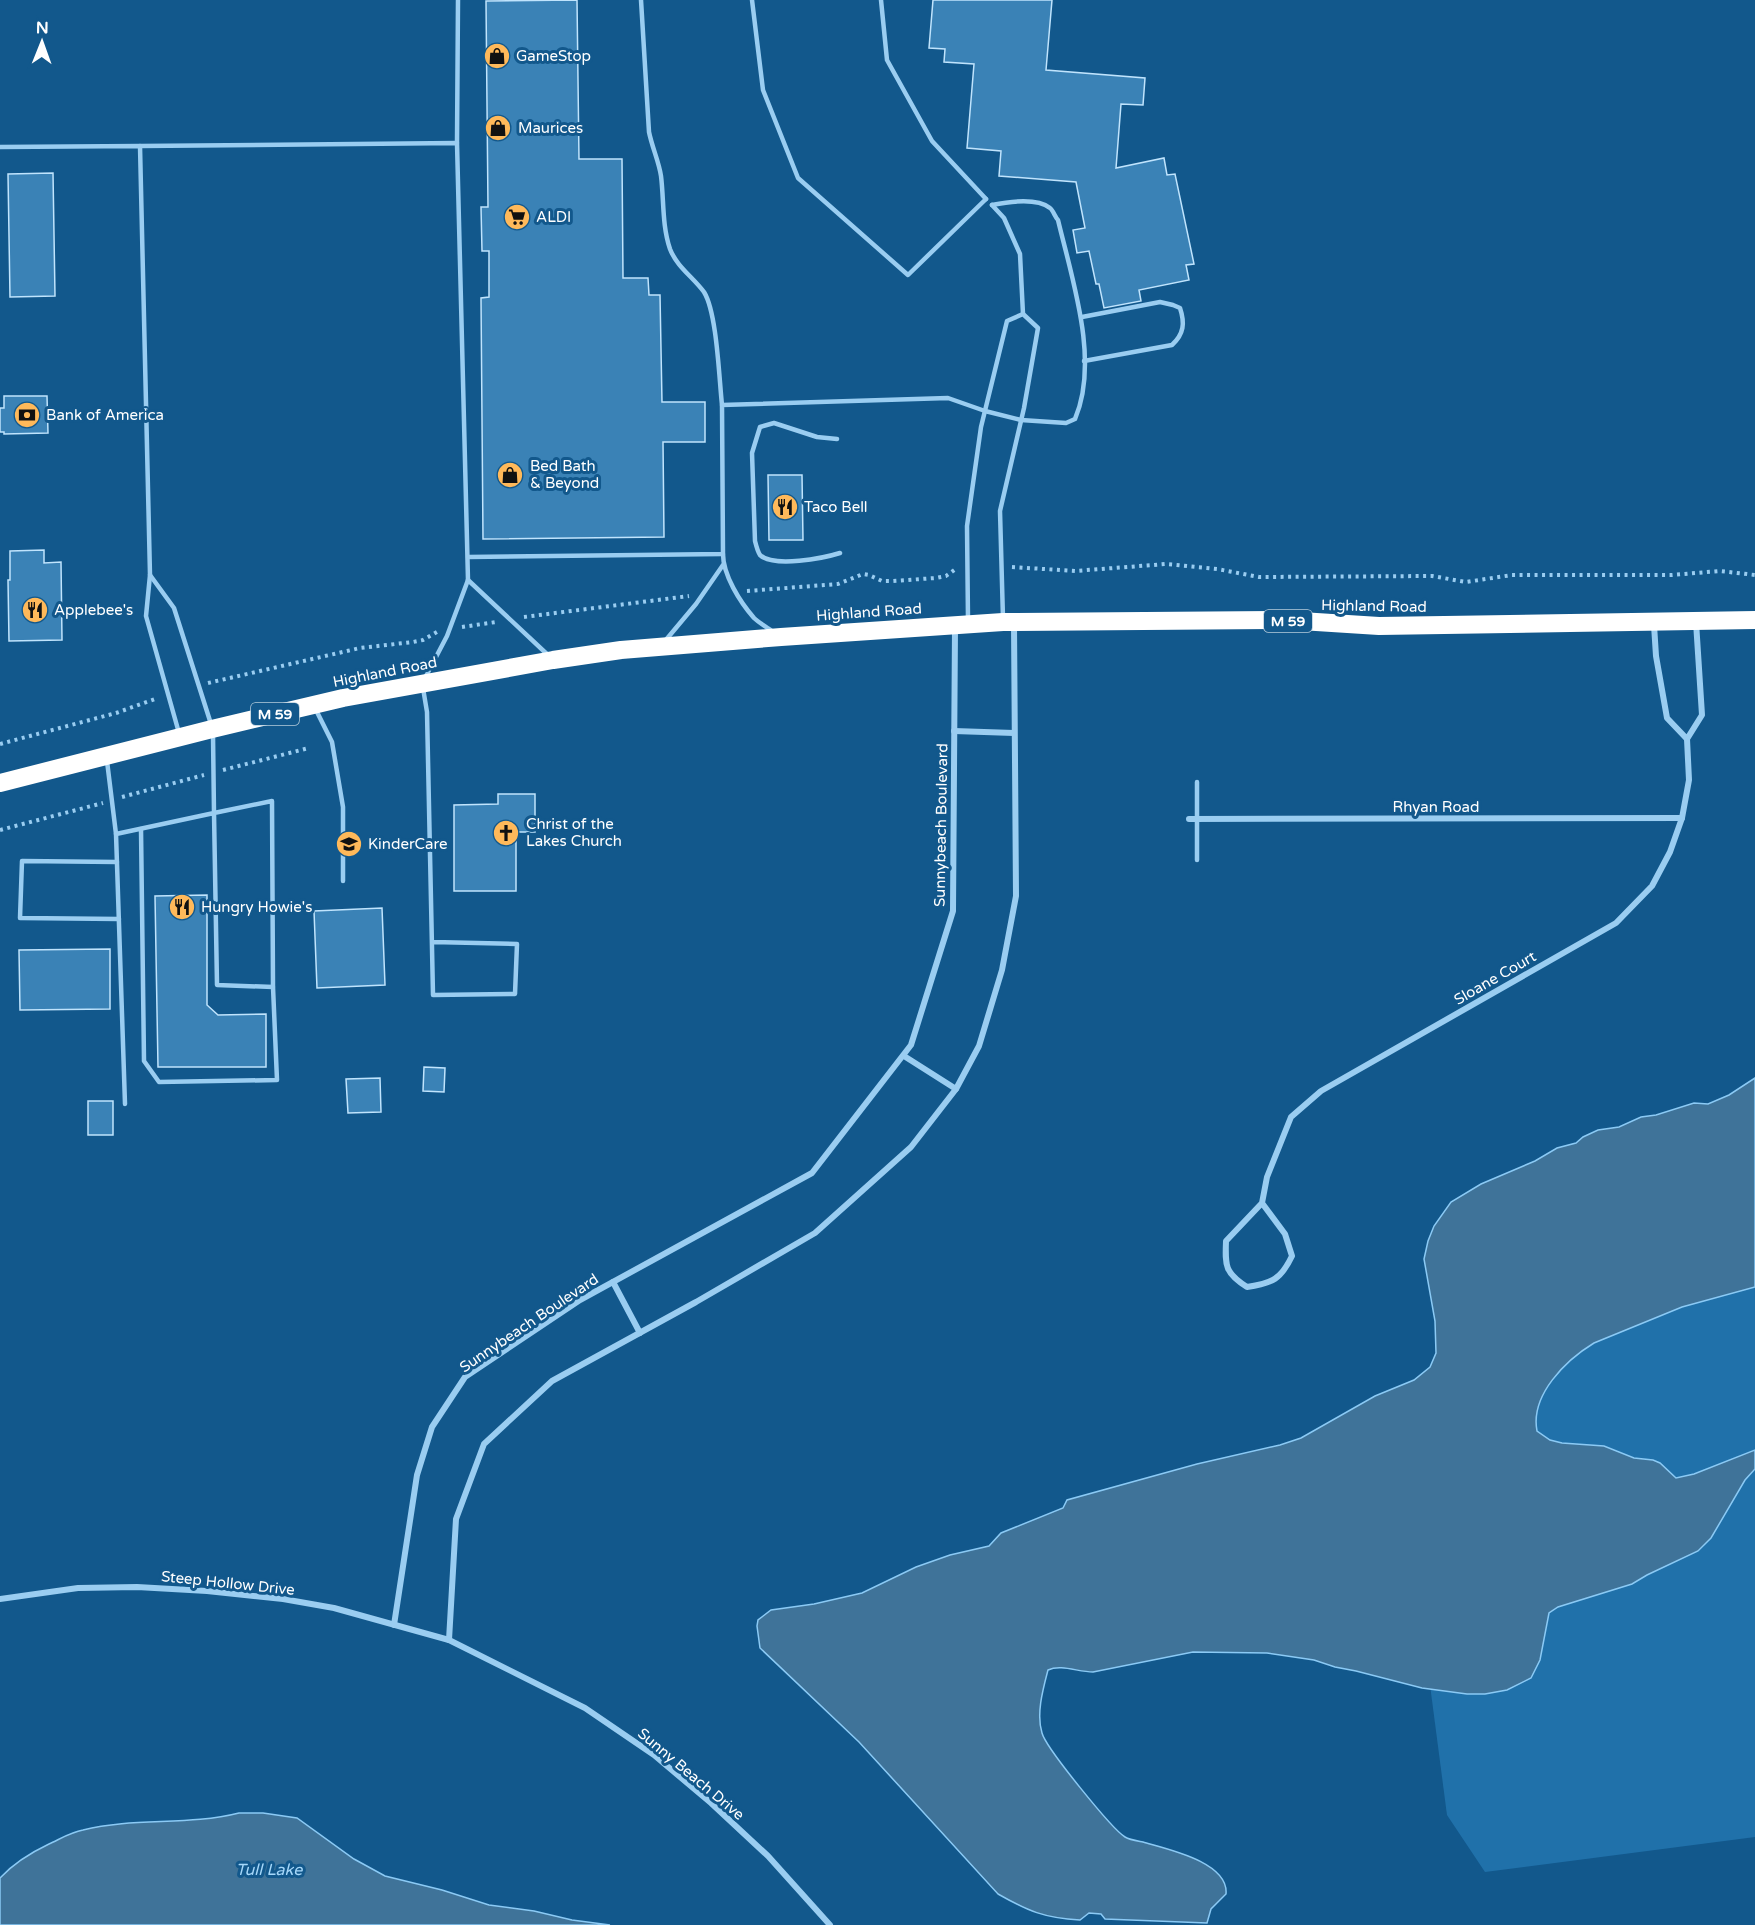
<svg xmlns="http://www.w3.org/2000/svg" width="1755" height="1925" viewBox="0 0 1755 1925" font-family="'Varela Round',sans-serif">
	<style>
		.green { fill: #2071aa }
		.water { fill: #3f7399; stroke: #8bcaf5; stroke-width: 1.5 }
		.building { fill: #3a82b6; stroke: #c0e4fd; stroke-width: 1.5 }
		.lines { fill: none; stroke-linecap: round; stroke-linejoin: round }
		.path { stroke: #9acdf1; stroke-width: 4; stroke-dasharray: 3 4.5; stroke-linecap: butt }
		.lane { stroke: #9acdf1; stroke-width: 4.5 }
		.street { stroke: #9acdf1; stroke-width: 6 }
		.highway { stroke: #fff; stroke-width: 18 }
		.labels { text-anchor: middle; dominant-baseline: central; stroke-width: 6; stroke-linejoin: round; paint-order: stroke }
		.shield { fill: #12588c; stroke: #b8cddc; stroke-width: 1.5 }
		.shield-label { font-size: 14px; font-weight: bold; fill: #fff }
		.poi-label { font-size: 15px; fill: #fff; stroke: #12588c; text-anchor: start }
		.street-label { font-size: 15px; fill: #fff; stroke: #12588c }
		.water-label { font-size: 16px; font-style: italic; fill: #a5d7f9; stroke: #12588c }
	</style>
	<rect width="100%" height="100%" fill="#12588c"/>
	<!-- green -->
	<polygon class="green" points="1755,1236 1755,1837 1485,1872 1447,1815 1427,1662 1544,1330"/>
	<!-- water -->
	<g class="water">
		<path d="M1755 1078V1287L1682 1307 1594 1343C1566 1360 1530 1395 1537 1431L1550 1440 1562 1443 1604 1446 1634 1458 1653 1460 1660 1463 1676 1478 1694 1474 1755 1450V1469L1745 1480 1711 1538 1698 1551 1647 1575 1632 1584 1558 1607 1549 1613 1540 1660 1531 1678 1507 1690 1485 1694H1467L1422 1688 1356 1671 1335 1667 1314 1660 1267 1653 1193 1652 1093 1672C1078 1672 1061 1664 1048 1670 1043 1689 1036 1714 1042 1733 1046 1748 1112 1829 1125 1837 1130 1840 1138 1841 1143 1842 1167 1849 1229 1862 1226 1894L1211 1909 1207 1923 1105 1919 1101 1914 1089 1913 1080 1920C1044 1918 1028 1911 998 1894L859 1742 760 1648 757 1626 758 1620 771 1610 814 1604 862 1593 916 1567 950 1555 989 1546 1001 1533 1063 1508 1067 1500 1197 1464 1280 1445 1301 1438 1375 1396 1414 1380 1430 1367 1436 1353 1435 1321 1424 1259 1428 1241 1434 1226 1451 1202 1481 1184 1535 1161 1557 1148 1576 1143 1583 1137 1598 1130 1619 1127 1641 1117 1656 1115 1694 1103 1708 1104 1729 1095Z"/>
		<path d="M239 1813H263L297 1818 354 1859 385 1876 442 1890 489 1905 534 1911 572 1920 610 1925H0V1878C14 1863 30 1853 49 1844 60 1839 71 1832 83 1830 134 1817 188 1826 239 1813Z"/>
	</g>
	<!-- building -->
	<g class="building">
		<polygon points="577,0 579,159 622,159 623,278 648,278 649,295 660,295 662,402 705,402 705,442 663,442 664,537 483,539 481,298 489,297 489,251 482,251 481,207 488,207 486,1"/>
		<polygon points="933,0 1052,0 1046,70 1145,78 1143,105 1121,104 1116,168 1164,158 1167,175 1175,174 1194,264 1186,265 1189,280 1139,290 1141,301 1104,308 1099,284 1096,284 1089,251 1077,253 1073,230 1085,228 1076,182 999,176 1001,151 967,148 974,64 944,62 945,49 929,48"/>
		<polygon points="53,173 55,296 10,297 8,174"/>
		<polygon points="4,396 47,396 48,433 4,434 4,432 0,432 0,408 4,408"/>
		<polygon points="768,475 802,475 803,540 769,540"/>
		<polygon points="44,550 44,563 61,562 62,640 9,641 8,580 10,580 10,551"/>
		<polygon points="498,794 535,794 535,832 516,832 516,891 454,891 454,805 498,804"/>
		<polygon points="207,895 207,1005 218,1015 266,1014 266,1067 158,1067 155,896"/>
		<polygon points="382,908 385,985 317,988 314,911"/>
		<polygon points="110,949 110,1009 20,1010 19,950"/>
		<polygon points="424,1067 445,1068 444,1092 423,1091"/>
		<polygon points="380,1078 381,1112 348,1113 346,1079"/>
		<rect x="88" y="1101" width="25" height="34"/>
	</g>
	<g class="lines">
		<!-- path -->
		<g class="path">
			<polyline points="1012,567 1075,571 1166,564 1217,569 1259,577 1432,576 1466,582 1512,575 1672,575 1720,571 1755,575"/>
			<polyline points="747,591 838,584 863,574 869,575 882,581 892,581 936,578 946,576 957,568"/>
			<polyline points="524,617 689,596"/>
			<polyline points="462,627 496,622"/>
			<polyline points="208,683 360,648 413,642 423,640 437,632"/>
			<polyline points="0,744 116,713 158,698"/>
			<polyline points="223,770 309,748"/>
			<polyline points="122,797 204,775"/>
			<polyline points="0,830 103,803"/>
		</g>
		<!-- lane -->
		<g class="lane">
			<path d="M641 0 649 132C652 147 659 162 661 176 664 200 662 226 670 249 677 267 693 277 704 292 717 313 719 378 722 405"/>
			<polyline points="752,0 763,90 798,178 908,275 986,199"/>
			<polyline points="881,0 887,60 932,141 986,199"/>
			<polyline points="457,143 458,0"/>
			<polyline points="140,146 457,143 468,580 447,636 425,678"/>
			<polyline points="0,147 140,146 150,575 146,616 179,733"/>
			<polyline points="992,205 1004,218 1020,254 1023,314"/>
			<path d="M1082 317 1160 302 1173 305 1180 308C1185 323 1184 334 1172 345L1084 361"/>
			<path d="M837 439 817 437 774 423 760 427 752 453 755 541C756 545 758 552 760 555 774 568 824 558 840 553"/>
			<path d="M723 554C723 575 740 602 754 618 759 623 767 627 773 632"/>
			<path d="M468 557 723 554 722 405 948 398 985 411 1021 420 1066 423 1075 419C1100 361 1072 279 1058 220 1055 217 1053 210 1050 208 1036 197 1007 202 992 205"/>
			<polyline points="150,575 174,608 211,724"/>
			<polyline points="468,580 549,656"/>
			<polyline points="968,620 967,526 981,427 1007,321 1023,314 1038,328 1024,408 1000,511 1003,619"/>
			<polyline points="665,641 696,604 723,565"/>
			<polyline points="423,688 427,712 433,995 515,994 517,944 433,942"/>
			<polyline points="316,710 332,742 343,807 343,881"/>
			<polyline points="107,761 116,834 125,1104"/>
			<polyline points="1197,782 1197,860"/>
			<polyline points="141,829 144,1061 159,1082 277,1080 273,987"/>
			<polyline points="116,834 214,813 217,985 273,987 272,801 214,813 213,735"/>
			<polyline points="117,862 22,861 20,918 119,919"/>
		</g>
		<!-- street -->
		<g class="street">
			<polyline points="1654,625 1656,656 1667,718 1687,739 1702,715 1696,622"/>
			<polyline points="954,731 1014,733"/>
			<polyline points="1189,819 1682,818"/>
			<polyline points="904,1056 956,1089"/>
			<path d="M1262 1203 1285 1234 1292 1256C1281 1279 1273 1283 1247 1287 1225 1273 1225 1266 1226 1241L1262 1203 1267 1177 1291 1117 1321 1091 1616 923 1652 886 1670 852 1682 818 1689 780 1687 739"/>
			<polyline points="613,1282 640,1333"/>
			<polyline points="0,1599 78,1588 137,1587 207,1591 283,1599 334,1608 449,1640 585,1708 654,1755 711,1803 768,1856 830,1925"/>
			<polyline points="394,1625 417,1475 432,1427 465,1377 580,1300 812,1173 911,1045 953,911 955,628"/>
			<polyline points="449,1640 456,1519 484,1444 552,1381 696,1302 815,1233 911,1147 956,1089 979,1046 1002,970 1016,896 1014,624"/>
		</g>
		<!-- highway -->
		<polyline class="highway" points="0,783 212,729 343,698 553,660 621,650 781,637 1003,622 1285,620 1379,626 1755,620"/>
	</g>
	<!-- icons -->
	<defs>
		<g id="shop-disc" transform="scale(1.35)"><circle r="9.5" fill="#ffb95a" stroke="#12588c"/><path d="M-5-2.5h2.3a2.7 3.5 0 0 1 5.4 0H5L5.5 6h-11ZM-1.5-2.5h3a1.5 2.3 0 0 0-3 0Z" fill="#111"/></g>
		<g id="supermarket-disc" transform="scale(1.35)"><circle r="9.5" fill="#ffb95a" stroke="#12588c"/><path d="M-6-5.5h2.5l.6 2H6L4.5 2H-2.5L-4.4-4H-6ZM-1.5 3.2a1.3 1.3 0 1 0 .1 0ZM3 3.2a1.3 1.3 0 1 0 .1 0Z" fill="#111"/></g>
		<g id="bank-disc" transform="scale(1.35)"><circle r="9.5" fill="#ffb95a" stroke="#12588c"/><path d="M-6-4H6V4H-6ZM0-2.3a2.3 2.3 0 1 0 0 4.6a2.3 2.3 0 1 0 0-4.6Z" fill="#111"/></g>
		<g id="restaurant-disc" transform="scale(1.35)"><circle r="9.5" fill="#ffb95a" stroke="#12588c"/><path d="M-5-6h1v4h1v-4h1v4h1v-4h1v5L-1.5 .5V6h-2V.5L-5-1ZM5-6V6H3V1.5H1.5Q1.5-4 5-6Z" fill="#111"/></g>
		<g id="church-disc" transform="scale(1.35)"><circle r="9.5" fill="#ffb95a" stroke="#12588c"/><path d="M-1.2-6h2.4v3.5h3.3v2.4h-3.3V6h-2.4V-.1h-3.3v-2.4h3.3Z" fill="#111"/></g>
		<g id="school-disc" transform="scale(1.35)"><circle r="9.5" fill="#ffb95a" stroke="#12588c"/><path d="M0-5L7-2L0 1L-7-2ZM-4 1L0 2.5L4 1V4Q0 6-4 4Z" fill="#111"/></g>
	</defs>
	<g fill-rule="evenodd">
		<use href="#shop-disc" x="497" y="56"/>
		<use href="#shop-disc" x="498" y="128"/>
		<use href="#supermarket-disc" x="517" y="217"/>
		<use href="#bank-disc" x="27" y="415"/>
		<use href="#shop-disc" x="510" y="475"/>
		<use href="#restaurant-disc" x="785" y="507"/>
		<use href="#restaurant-disc" x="35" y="610"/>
		<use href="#church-disc" x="506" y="833"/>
		<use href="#school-disc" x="349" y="844"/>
		<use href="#restaurant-disc" x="182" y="907"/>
	</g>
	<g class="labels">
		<!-- shield labels -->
		<g class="shield">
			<rect x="1264" y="610" width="48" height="22" rx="4.5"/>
			<rect x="251" y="703" width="48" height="22" rx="4.5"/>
		</g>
		<g class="shield-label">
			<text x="1288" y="621">M 59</text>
			<text x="275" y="714">M 59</text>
		</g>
		<!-- poi labels -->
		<g class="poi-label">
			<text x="516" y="56">GameStop</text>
			<text x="518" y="128">Maurices</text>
			<text x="536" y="217">ALDI</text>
			<text x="46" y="415">Bank of America</text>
			<text x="530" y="466">Bed Bath<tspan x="530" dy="17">&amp; Beyond</tspan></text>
			<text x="804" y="507">Taco Bell</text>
			<text x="54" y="610">Applebee's</text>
			<text x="526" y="824">Christ of the<tspan x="526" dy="17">Lakes Church</tspan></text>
			<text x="368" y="844">KinderCare</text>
			<text x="201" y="907">Hungry Howie's</text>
		</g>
		<!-- street labels -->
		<g class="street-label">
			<text transform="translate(1374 606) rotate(1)">Highland Road</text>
			<text transform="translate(869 612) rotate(-4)">Highland Road</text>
			<text transform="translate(385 672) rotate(-11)">Highland Road</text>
			<text x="1436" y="807">Rhyan Road</text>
			<text transform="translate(941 825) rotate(-89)">Sunnybeach Boulevard</text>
			<text transform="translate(1495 978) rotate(-30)">Sloane Court</text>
			<text transform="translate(529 1323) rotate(-34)">Sunnybeach Boulevard</text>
			<text transform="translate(228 1583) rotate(6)">Steep Hollow Drive</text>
			<text transform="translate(691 1774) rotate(40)">Sunny Beach Drive</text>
		</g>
		<!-- water labels -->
		<g class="water-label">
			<text x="269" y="1870">Tull Lake</text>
		</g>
	</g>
	<!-- north arrow -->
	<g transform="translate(42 42) rotate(1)" stroke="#12588c" stroke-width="4.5" paint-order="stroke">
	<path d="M0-4.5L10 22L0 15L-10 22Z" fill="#ffffff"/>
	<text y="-9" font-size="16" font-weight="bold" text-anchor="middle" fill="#ffffff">N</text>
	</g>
</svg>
